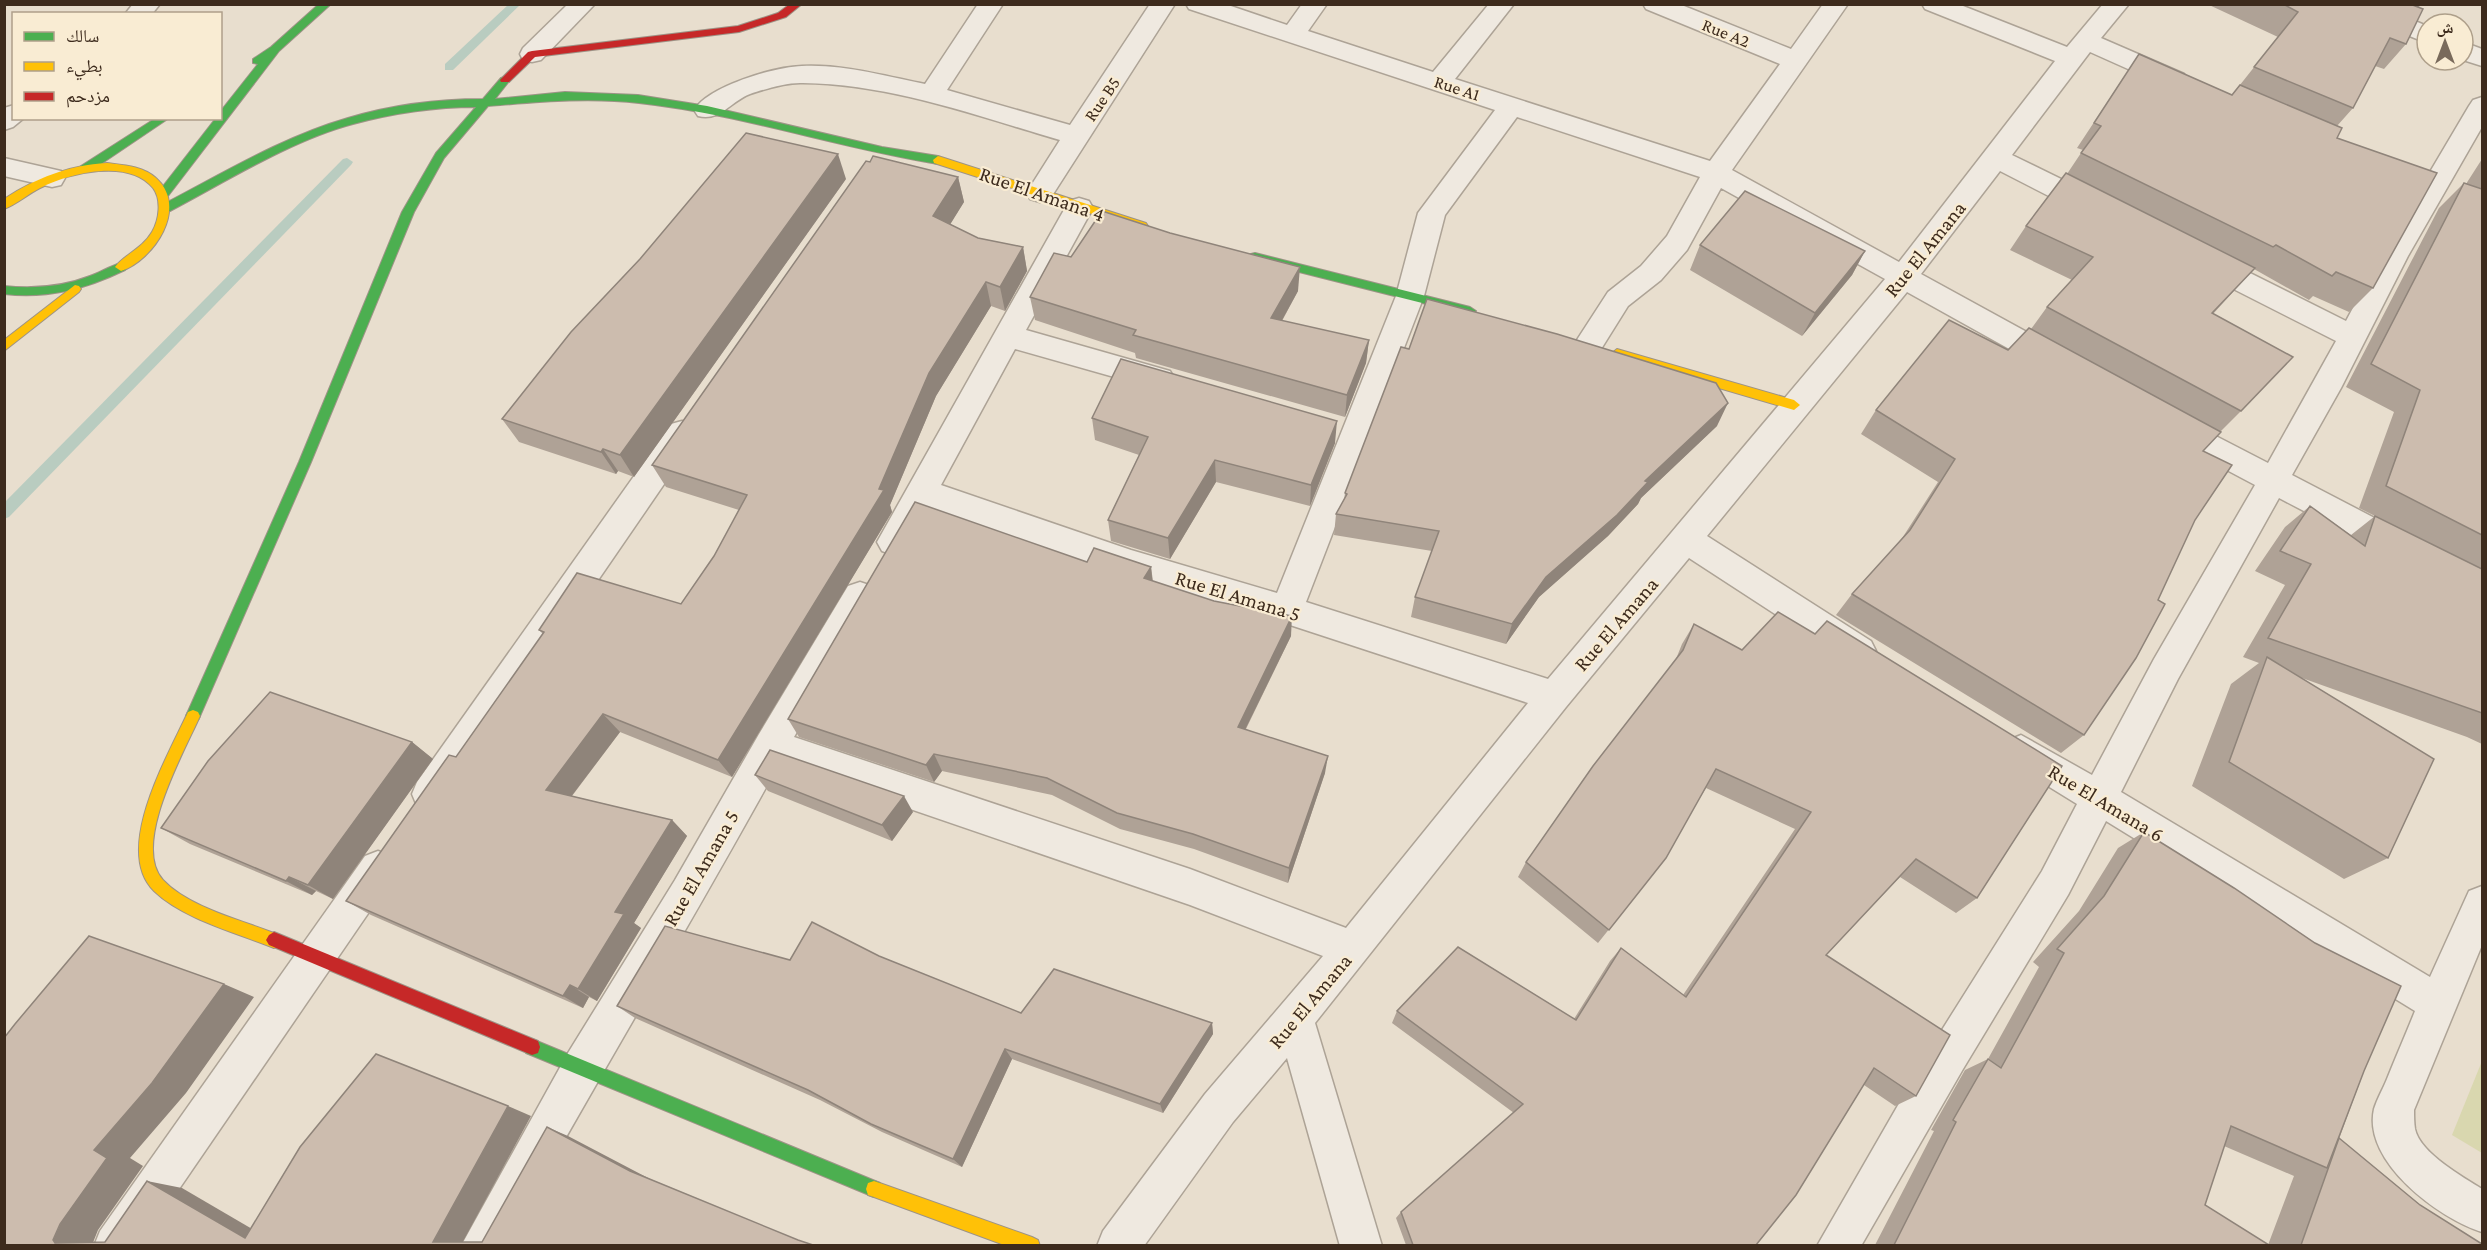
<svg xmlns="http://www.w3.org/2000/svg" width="2487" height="1250" viewBox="0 0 2487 1250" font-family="'Crimson Pro','Noto Naskh Arabic',serif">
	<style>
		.green { fill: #d9d7af }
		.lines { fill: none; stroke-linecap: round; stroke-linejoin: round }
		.stream { fill: #b9ccc0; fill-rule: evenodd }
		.street-casing { stroke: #ada396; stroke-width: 3 }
		.fast-casing { stroke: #9d9386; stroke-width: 2 }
		.slow-casing { stroke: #9d9386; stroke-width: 2 }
		.jam-casing { stroke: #9d9386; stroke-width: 2 }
		.street { fill: #efe9e0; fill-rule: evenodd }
		.fast { fill: #4caf50; fill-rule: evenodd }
		.slow { fill: #ffc107; fill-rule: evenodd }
		.jam { fill: #c62828; fill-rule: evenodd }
		.wall { fill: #afa296; fill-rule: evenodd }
		.shaded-wall { fill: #8f847a }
		.building { fill: #ccbcae; stroke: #8f847a; stroke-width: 1.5 }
		.labels { text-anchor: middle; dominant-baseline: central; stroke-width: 4.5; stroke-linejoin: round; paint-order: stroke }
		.far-street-label { font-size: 18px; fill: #3d2b1d; stroke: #f9ecd3 }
		.street-label { font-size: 21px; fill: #3d2b1d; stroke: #f9ecd3 }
	</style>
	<rect width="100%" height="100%" fill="#e8dece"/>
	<!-- green -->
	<polygon class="green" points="2482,1061 2482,1153 2452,1135"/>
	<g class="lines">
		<!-- stream -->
		<g class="stream">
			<polygon points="509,4 521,4 453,70 445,70 445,64"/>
			<polygon points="347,158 353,162 351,165 9,517 4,519 4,503 343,159"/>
		</g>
		<!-- street casing -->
		<g class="street-casing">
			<g id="street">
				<polygon points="133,4 160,4 152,14 125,14"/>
				<polygon points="568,4 595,4 541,60 532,62 523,60 520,54 523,48"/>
				<path d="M978 4H1003L947 90 1070 125 1150 4H1175L1050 199 1040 202 1030 199 1027 192 1060 140C977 116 891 84 803 83 788 82 765 89 750 94 731 101 720 122 698 116L694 110C709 86 774 67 802 66 843 64 885 76 925 84Z"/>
				<path d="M1186 4H1225L1287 25 1302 4H1327L1308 31 1433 72 1489 4H1514L1455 79 1710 161 1780 64 1646 9 1643 4H1679L1791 49 1823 4H1848L1732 170 1899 262 2055 61 1925 9 1922 4H1958L2067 47 2103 4H2129L2101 38 2184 74 2188 80 2184 86 2175 88 2166 86 2090 52 2012 155 2104 200 2108 207 2104 214 2094 217 2084 214 2000 171 1921 274 2065 353 2070 361 2065 369 2055 372 2045 369 1907 292 1707 536 1871 641 1876 651 1871 661 1859 666 1847 661 1689 558 1566 707 1315 1023 1382 1246H1340L1287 1058 1233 1122 1144 1246H1097L1103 1231 1205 1094 1323 956 1190 905 779 764C690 926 594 1084 505 1246H461L568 1053 675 880 759 734 848 586 860 582 872 586 876 596 794 737 1190 869 1346 928 1528 703 1287 624 1131 578 929 507 904 551 893 555 882 551 877 542 1069 201 1079 198 1089 201 1093 208 1026 330 1170 371 1175 379 1170 387 1160 390 1015 349 941 485 1131 550 1277 593 1396 296 1418 213 1495 110 1189 9ZM1517 117 1700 177 1667 236 1641 266 1608 292 1573 346 1578 354 1588 357 1598 354 1628 306 1661 280 1687 250 1721 188 1885 279 1548 679 1306 602 1424 296 1445 215Z"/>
				<polygon points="2339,4 2374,4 2427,26 2427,43 2342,9"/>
				<polygon points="2463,42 2482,49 2482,66 2463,60"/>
				<path d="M2482 97V127L2408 256 2341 388 2292 475 2482 574V604L2279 498 2178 679 2121 792 2430 977 2469 891 2482 886V945L2414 1110C2414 1116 2414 1123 2415 1129 2420 1153 2463 1177 2482 1189V1232C2440 1219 2362 1162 2374 1109 2377 1099 2383 1089 2387 1079 2396 1056 2406 1034 2415 1011L2106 821 2068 895 1963 1069 1861 1246H1817L1935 1041 2042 871 2077 804 2009 762 2004 751 2009 740 2021 735 2092 775 2154 659 2255 485 2157 433 2153 425 2157 417 2168 413 2179 417 2268 463 2336 341 2192 268 2188 261 2192 254 2202 251 2212 254 2346 321 2385 248 2469 106 2473 100Z"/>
				<polygon points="14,105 14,118 24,118 13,127 4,130 4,108"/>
				<polygon points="4,158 61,171 65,178 61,185 52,187 4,176"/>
				<polygon points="682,421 693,424 697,433 693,442 443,806 430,810 417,806 412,794 417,782 671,424"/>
				<polygon points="378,851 391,856 396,868 391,880 140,1246 94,1246 100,1231 365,856"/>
			</g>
		</g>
		<!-- fast casing -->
		<g class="fast-casing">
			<g id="fast">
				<polygon points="319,4 331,4 279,51 168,196 160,196 160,190 216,118 220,118 220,112 258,64 253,63 253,59 271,47"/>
				<path d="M505 77 510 80 495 99 565 92 638 95 707 106 882 147 938 156 943 160 938 164C838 148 740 114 639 103 588 97 538 102 488 106L444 158 414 212 311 462 200 716 198 720 193 722 188 720 186 716 299 462 402 212 436 153 476 107C435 107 394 113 353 124 292 140 227 181 170 211L166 212 160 208 162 205C222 174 282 137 348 118 391 105 438 99 483 99L501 78Z"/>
				<polygon points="156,118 169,118 89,172 81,172 81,166"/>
				<polygon points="1255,253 1470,307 1476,311 1470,315 1251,260 1251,254"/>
				<path d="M121 263 127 267 125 270C86 289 48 299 4 294V286C34 289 62 287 90 276 101 272 110 266 121 263Z"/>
				<polygon points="532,1039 880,1183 882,1189 880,1195 874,1197 526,1053 524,1047 526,1041"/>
			</g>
		</g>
		<!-- slow casing -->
		<g class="slow-casing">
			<g id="slow">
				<polygon points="938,156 1146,223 1148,226 1142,230 934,163 933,160"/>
				<path d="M107 163C123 165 143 166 156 178 189 207 154 260 121 271L115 267C125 254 142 249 152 232 159 220 162 200 153 188 129 158 69 173 40 188 28 194 17 204 4 209V199C36 178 69 165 107 163Z"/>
				<polygon points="75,285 79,286 81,289 79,292 4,351 4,340"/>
				<polygon points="1617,349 1794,400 1800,405 1794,410 1613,357 1611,354"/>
				<path d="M193 710 198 712 200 716C184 752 131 845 163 880 189 908 245 921 279 935L282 940 279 945 274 948C237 933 183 919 154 891 112 850 169 754 188 712Z"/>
				<polygon points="874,1181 1032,1237 1038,1240 1040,1246 1007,1246 874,1197 868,1195 866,1189 868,1183"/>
			</g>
		</g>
		<!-- jam casing -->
		<g class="jam-casing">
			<g id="jam">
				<polygon points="790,4 802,4 786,17 739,32 535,57 509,82 501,82 500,80 528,52 532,51 738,26 778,13"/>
				<polygon points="274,932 538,1041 540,1047 538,1053 532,1055 269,945 266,940 269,935"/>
			</g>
		</g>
		<!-- street -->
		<use href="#street" class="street"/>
		<!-- fast -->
		<use href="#fast" class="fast"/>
		<!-- slow -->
		<use href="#slow" class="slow"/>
		<!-- jam -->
		<use href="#jam" class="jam"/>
	</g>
	<!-- wall -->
	<g class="wall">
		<polygon points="2207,4 2421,4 2418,8 2406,44 2384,69 2375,66 2353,108 2337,126 2337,138 2373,288 2349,312 2313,296 2309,300 2254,269 2213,314 2241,411 2220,432 2203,451 2195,520 2084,735 2061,753 1836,615 1852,594 1901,540 1938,482 1861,434 1876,410 2008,350 2031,329 2047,307 2072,280 2010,250 2026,226 2067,174 2083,150 2077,148 2139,54 2232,95 2278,37"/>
		<polygon points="2482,159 2482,744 2467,737 2302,678 2388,858 2344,879 2192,786 2231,684 2259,663 2243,657 2285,585 2255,571 2285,527 2310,506 2351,535 2375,516 2359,508 2394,412 2346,387 2439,208 2464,183 2466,184"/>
		<polygon points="958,177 964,202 950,224 978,238 1023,247 1027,271 1005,311 991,306 936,396 890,505 892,512 732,777 620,732 572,796 672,820 687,836 634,923 641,928 597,1001 589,997 583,1008 371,915 346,901 456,757 543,634 539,630 681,604 714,556 739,510 666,487 652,465"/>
		<polygon points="846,179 634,477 618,471 616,474 519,442 502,419"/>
		<polygon points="1700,245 1865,251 1852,275 1802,336 1690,270"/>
		<polygon points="1071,257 1298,291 1282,321 1369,340 1366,363 1345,417 1136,358 1135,353 1035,320 1030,297"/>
		<polygon points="1092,418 1335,443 1310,506 1216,482 1170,559 1111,541 1108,520 1139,455 1095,440"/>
		<polygon points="1717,426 1641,498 1638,504 1608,536 1539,597 1506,644 1411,617 1415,597 1432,551 1334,535 1336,514 1344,500 1345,493"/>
		<polygon points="1087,562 1151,567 1153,581 1291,636 1246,729 1325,773 1288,883 1194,849 1120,829 1052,795 942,771 934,782 799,737 788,719"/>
		<polygon points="1694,624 1977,898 1956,913 1900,877 1826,955 1916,1096 1895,1106 1864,1085 1756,1245 1406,1245 1396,1218 1401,1212 1514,1113 1392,1023 1397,1011 1574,1019 1610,961 1621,948 1683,995 1795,829 1706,788 1654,873 1598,943 1518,877 1526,862 1676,659 1682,644"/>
		<polygon points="412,742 433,759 333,899 316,891 312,895 190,844 161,828"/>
		<polygon points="755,775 913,812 892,841 768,791"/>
		<path d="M2144 832 2364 1071 2339 1139 2420 1205 2482 1245H1875L1934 1131 1931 1130 1965 1070 1988 1059 2039 967 2033 962 2079 911 2118 848ZM2224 1146 2294 1176 2268 1245 2205 1205Z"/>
		<polygon points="879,956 1021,1013 1212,1023 1213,1034 1163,1113 1012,1059 962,1167 882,1132 820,1100 635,1018 617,1006 790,960"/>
	</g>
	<!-- shaded-wall -->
	<g class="shaded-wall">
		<polygon points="838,154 846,179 634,477 620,455"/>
		<polygon points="958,177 964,202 940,241 933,216"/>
		<polygon points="1023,247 1027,271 1005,311 1000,287"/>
		<polygon points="1865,251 1852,275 1802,336 1815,313"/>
		<polygon points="1300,267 1298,291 1270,342 1271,318"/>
		<polygon points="986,282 991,306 936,396 890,505 892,512 732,777 718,760 929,373"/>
		<polygon points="1369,340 1366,363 1345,417 1347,395"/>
		<polygon points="1728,403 1717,426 1641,498 1638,504 1608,536 1539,597 1506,644 1512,624 1546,577 1645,481"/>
		<polygon points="1337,421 1335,443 1310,506 1311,485"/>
		<polygon points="603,449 618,471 616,474 601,452"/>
		<polygon points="1215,460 1216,482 1170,559 1168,538"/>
		<polygon points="1151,567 1153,587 1144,578"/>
		<polygon points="1292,616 1291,636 1238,744 1238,727"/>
		<polygon points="603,714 620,732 564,806 546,790"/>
		<polygon points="412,742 433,759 333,899 308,885"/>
		<polygon points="934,754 942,771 934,782 926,765"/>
		<polygon points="1328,756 1325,773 1288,883 1289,868"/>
		<polygon points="904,796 913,812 892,841 882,825"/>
		<polygon points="672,820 687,836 634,923 641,928 597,1001 578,989 615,912"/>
		<polygon points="289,877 316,891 312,895 286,881"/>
		<polygon points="224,984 254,997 186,1093 130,1158 143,1166 98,1230 92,1245 55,1243 53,1240 94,1150"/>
		<polygon points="570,985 589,997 583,1008 563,996"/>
		<polygon points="1212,1023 1213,1034 1163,1113 1160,1104"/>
		<polygon points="1005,1049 1012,1059 962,1167 953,1159"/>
		<polygon points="508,1106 531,1116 461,1245 433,1242"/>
		<polygon points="547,1127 568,1136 650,1179 812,1245 630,1171"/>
		<polygon points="147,1181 182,1188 278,1244 245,1238"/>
	</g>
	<!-- building -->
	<g class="building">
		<polygon points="2283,4 2410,4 2423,9 2406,44 2390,38 2353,108 2254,67 2298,12"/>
		<polygon points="2139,54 2232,95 2240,85 2342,128 2337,138 2437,173 2373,288 2336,272 2332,276 2276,245 2273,247 2081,153 2101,126 2094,123"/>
		<polygon points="746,133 838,154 620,455 603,449 601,452 502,419 571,332 640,259"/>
		<polygon points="873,156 958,177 933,216 978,238 1023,247 1000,287 986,282 929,373 879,489 884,490 718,760 603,714 546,790 672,820 615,912 624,914 578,989 570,985 563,996 346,901 449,755 456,757 544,632 539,630 577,573 681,604 714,556 747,495 652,465 866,161 870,162"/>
		<polygon points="2066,173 2255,268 2212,313 2293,357 2241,411 2047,307 2093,257 2026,226"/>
		<polygon points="2464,183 2482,189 2482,535 2386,486 2420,390 2371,364"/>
		<polygon points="1745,191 1865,251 1815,313 1700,245"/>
		<polygon points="1102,211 1170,233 1300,267 1271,318 1369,340 1347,395 1133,335 1136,330 1030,297 1054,253 1071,257"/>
		<polygon points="1427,299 1557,334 1716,383 1728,403 1645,481 1648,482 1617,515 1546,577 1512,624 1415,597 1439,531 1336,514 1347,494 1345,493 1401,347 1409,349"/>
		<polygon points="1949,320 2008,350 2029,328 2221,432 2203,451 2232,465 2195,520 2158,600 2165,604 2136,658 2084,735 1852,594 1910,530 1955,459 1876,410"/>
		<polygon points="1121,359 1337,421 1311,485 1215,460 1168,538 1108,520 1148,437 1092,418"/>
		<polygon points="915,502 1087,562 1094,548 1151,567 1144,578 1214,601 1292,616 1238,727 1328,756 1289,868 1193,834 1117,813 1047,778 934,754 926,765 788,719"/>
		<polygon points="2310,506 2365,546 2375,516 2482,569 2482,713 2268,638 2311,564 2280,551"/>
		<polygon points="1778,612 1815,634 1827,621 2062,766 1977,898 1916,859 1826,955 1950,1035 1916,1096 1874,1068 1796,1195 1756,1245 1413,1245 1401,1212 1523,1104 1397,1011 1458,947 1576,1020 1621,948 1686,997 1811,812 1716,769 1666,858 1609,930 1526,862 1593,766 1683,650 1694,624 1742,650"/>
		<polygon points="2267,657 2434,759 2388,858 2229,762"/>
		<polygon points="270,692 412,742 308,885 289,877 286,881 161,828 208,761"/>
		<polygon points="770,750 904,796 882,825 755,775"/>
		<polygon points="2144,832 2234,888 2315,943 2401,986 2364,1071 2327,1168 2231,1126 2205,1205 2269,1245 1894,1245 1956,1122 1953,1120 1988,1059 2001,1068 2064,953 2057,949 2104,896"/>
		<polygon points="812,922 879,956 1021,1013 1054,969 1212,1023 1160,1104 1005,1049 953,1159 871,1124 808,1090 617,1006 665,926 790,960"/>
		<polygon points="89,936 224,984 152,1083 94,1150 107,1158 60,1224 53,1240 55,1243 105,1242 147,1181 245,1238 300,1147 376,1054 508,1106 433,1242 482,1242 547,1127 630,1171 798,1240 813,1245 4,1245 4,1038 15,1024"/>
		<polygon points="2339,1138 2420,1205 2482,1244 2482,1245 2301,1245"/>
	</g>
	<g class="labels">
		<!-- far-street labels -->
		<g class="far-street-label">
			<text transform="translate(1726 33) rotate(22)">Rue A2</text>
			<text transform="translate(1457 88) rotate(18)">Rue A1</text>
			<text transform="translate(1102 99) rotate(-56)">Rue B5</text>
		</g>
		<!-- street labels -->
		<g class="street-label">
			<text transform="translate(1042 194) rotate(19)">Rue El Amana 4</text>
			<text transform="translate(1925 249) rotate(-51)">Rue El Amana</text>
			<text transform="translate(1238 596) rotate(17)">Rue El Amana 5</text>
			<text transform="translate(1616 624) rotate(-49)">Rue El Amana</text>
			<text transform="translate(2106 803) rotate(31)">Rue El Amana 6</text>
			<text transform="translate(701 868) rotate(-60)">Rue El Amana 5</text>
			<text transform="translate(1310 1001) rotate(-50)">Rue El Amana</text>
		</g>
	</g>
	<!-- border -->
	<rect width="2487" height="1250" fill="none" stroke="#3d2b1d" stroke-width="12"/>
	<!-- legend -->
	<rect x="12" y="12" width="210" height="108" fill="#f9ecd3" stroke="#ae9f8a" stroke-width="1.5"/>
	<rect x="24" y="32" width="30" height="9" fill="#4caf50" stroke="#ae9f8a" stroke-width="1.5"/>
	<text x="66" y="42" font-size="18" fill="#3d2b1d">سالك</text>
	<rect x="24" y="62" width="30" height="9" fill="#ffc107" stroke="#ae9f8a" stroke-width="1.5"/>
	<text x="66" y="72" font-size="18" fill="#3d2b1d">بطيء</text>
	<rect x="24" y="92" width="30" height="9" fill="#c62828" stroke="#ae9f8a" stroke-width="1.5"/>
	<text x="66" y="102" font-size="18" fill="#3d2b1d">مزدحم</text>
	<!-- north arrow -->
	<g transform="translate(2445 42)"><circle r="28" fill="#f9ecd3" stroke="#ae9f8a" stroke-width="1.5"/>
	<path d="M0-4.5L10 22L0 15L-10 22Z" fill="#796a5b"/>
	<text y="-9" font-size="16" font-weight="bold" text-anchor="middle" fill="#3d2b1d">ش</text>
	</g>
</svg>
